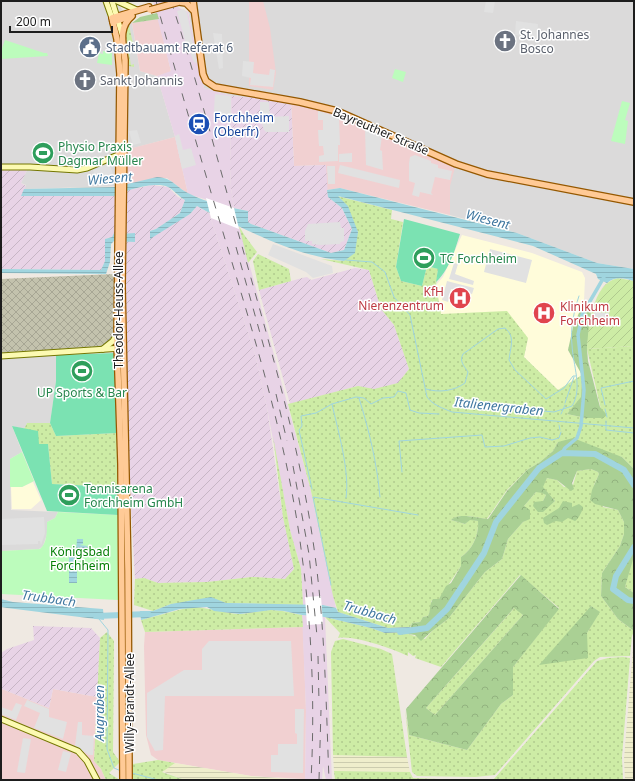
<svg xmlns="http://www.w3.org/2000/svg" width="635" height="781" viewBox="0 0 635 781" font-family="'Noto Sans',sans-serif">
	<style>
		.residential { fill: #dbdada }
		.commercial { fill: #f1d0d1 }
		.industrial { fill: url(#industrial-furrows) }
		.education { fill: #fffcda }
		.railway { fill: #e8d3e6 }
		.construction { fill: url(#construction-cross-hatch) }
		.farmland { fill: url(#farmland-rules) }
		.grass { fill: url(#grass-dots); fill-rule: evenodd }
		.forest { fill: url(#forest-crowns); fill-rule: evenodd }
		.park { fill: #bcfcbc }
		.garden { fill: url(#garden-furrows) }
		.pitch { fill: #7be2b2 }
		.parking { fill: #e1e1e1 }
		.water { fill: url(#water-rules) }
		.pier { fill: #fff }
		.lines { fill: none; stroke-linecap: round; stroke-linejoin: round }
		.stream { stroke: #a0d5df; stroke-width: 1 }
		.canal { stroke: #a0d5df; stroke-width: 3.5 }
		.river { stroke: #a0d5df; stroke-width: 6 }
		.secondary-casing { stroke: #747700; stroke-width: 7 }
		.primary-casing { stroke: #955800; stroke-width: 8 }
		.secondary { stroke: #fcfab2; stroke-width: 5 }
		.primary { stroke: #ffca96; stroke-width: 5.5 }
		.rail { stroke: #6b6b6b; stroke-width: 1; stroke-dasharray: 8 8; stroke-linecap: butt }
		.primary-bridge-casing { stroke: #955800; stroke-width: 8; stroke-linecap: butt }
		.primary-bridge { stroke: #ffca96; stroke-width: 5.5 }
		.labels { text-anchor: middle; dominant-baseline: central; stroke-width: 3; stroke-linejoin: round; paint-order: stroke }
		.worship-label { font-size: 12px; fill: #5b616d; stroke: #fff; text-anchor: start }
		.service-label { font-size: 12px; fill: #4e5e75; stroke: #fff; text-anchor: start }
		.transit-label { font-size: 12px; fill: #164399; stroke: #fff; text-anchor: start }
		.street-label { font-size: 12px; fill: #1d1d1d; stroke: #fff }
		.leisure-label { font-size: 12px; fill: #27864d; stroke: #fff; text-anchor: start }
		.health-label { font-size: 12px; fill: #be3a42; stroke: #fff; text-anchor: end }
		.park-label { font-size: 12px; fill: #067f07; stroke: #fff }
		.water-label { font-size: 13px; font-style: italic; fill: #4078a0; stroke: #fff }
	</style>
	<defs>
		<pattern id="industrial-furrows" width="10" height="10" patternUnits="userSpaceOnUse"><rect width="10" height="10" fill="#e8d3e6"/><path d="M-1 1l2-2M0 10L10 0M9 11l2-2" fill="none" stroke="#c7b5c5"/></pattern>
		<pattern id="construction-cross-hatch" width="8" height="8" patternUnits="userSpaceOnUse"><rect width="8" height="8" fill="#c3c2ad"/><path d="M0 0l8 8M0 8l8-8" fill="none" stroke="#a7a694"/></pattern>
		<pattern id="farmland-rules" width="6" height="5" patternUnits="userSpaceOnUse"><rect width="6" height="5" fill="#efeecc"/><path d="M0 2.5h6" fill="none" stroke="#ccccaf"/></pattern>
		<pattern id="grass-dots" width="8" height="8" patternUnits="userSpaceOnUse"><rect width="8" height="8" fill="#cdeca5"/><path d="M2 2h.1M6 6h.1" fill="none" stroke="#b0ca8e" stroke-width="1.8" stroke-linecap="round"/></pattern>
		<pattern id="forest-crowns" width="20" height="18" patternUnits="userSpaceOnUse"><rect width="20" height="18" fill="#aad094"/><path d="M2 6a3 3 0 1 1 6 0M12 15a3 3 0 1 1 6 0" fill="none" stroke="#92b27f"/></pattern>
		<pattern id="garden-furrows" width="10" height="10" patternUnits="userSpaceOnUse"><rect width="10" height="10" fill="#cdeca5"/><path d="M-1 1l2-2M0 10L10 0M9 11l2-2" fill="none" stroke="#b0ca8e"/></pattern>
		<pattern id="water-rules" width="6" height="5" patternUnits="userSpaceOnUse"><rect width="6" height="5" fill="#a0d5df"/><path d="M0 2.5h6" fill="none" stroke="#89b6bf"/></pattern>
	</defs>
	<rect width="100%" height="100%" fill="#efe9e2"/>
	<!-- residential -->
	<g class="residential">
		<polygon points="1,1 116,1 132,23 140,71 157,76 175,137 122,151 121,186 24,189 26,185 21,183 28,168 1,169"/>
		<polygon points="186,1 634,1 634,269 597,263 517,233 450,215 450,186 291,100 232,96 204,88"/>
		<polygon points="114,332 115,353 56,355 56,381 50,423 27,423 24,429 12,426 22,452 10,459 11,510 58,512 55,518 47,522 47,534 43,546 39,549 1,551 1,355 103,346 113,337"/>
	</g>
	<!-- commercial -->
	<g class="commercial">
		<polygon points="249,1 263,1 270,28 276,73 273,90 249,86"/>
		<polygon points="159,19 171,72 157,76 140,71 132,23"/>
		<polygon points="291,100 334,109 456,164 450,186 450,215 340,188 327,190 325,165 294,166"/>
		<polygon points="175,137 188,194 167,178 121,186 121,151"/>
		<polygon points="303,627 306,711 305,779 251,776 158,760 151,755 146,735 144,646 145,632"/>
		<polygon points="2,689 49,708 53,689 97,697 94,761 101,769 106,780 1,780"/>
	</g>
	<!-- industrial -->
	<g class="industrial">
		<polygon points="232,96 291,100 294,166 326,165 328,197 342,208 352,229 344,250 331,253 251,224 248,222 248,211 234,208 231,188 230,166"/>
		<polygon points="28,168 21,183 26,186 22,196 124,191 152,185 168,187 178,197 185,200 180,213 156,229 150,231 150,238 190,214 197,206 209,213 255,354 267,408 283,517 294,569 286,579 252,577 207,582 158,583 144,578 135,579 122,348 120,242 135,234 120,234 105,239 105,261 101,270 1,269 1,169"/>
		<polygon points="355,268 369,270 381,309 394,325 409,369 398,383 374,390 358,386 290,404 259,290 302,278 307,277 311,280"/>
		<polygon points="33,626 91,628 100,638 97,697 53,689 49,708 2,689 1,691 1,653 7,649 34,640"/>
	</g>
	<!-- education -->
	<g class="education">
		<polygon points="462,235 532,253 582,272 585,278 584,301 568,350 582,375 558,390 524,357 528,338 441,314 436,285 443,277"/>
		<polygon points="33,482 41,500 31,509 12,509 11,487 22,487"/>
	</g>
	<!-- railway -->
	<g class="railway">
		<polygon points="153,1 175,1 179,8 188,12 204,88 232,96 230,166 231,188 234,208 188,194 175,137 157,76 171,71"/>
		<polygon points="209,213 239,226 311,491 336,608 323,605 303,605 301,569 290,530 267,408 255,354"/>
		<polygon points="302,615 325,617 332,780 326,780 323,766 322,780 305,780 306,711"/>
	</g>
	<!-- construction -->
	<polygon class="construction" points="114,274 114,332 110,341 103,346 1,353 1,279"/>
	<!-- farmland -->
	<g class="farmland">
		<polygon points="634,637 634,780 625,780 624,759"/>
		<polygon points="333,755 407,757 410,772 334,771"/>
		<polygon points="175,763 251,776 305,780 185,780 162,771"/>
	</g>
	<!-- grass -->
	<g class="grass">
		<polygon points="127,23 129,25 133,44 128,47 131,65 134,64 134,67 129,66 125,29"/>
		<path d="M337 196 392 210 391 219 403 222 396 267 401 281 422 286 427 266 438 269 436 285 441 314 507 311 528 338 524 357 558 390 582 375 581 398 567 414 586 418H603L587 349 634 346V469L622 457 558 442 553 451 540 462 527 470 507 490 487 519C477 518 459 512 451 520L465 524 470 519 478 521C479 535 473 549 461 557V566L439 599 431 601V609L428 616 423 617 420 622 412 623 410 627 388 628 338 612 333 596 311 491 288 404 358 386 374 389 398 383 409 369 394 325 381 309 369 270 321 259 344 261 358 232Z"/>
		<polygon points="239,226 245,236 257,252 248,263"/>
		<polygon points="258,254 289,269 291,281 259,290 253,261"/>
		<polygon points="27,423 50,423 56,436 117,433 118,487 52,484 48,444 38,444 24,429"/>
		<polygon points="273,436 290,530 301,569 303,605 226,603 219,601 171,604 153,611 134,605 135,579 144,578 158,583 207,582 252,577 285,579 294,569 283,517"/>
		<path d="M591 469 598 472 599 474 594 485 603 507 618 510 624 522V534L620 546 602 573 601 596 618 619 634 631 632 636 630 656 600 657 594 661 495 775 475 777 417 776 412 772 405 709 409 735 467 750 501 704 513 695V667L559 608 520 575 441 667 415 658 416 655 413 656 408 652V656C392 649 355 635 338 638L340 633 325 617 371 628 385 633 408 632V634L425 639 432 631 448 619 485 572 502 559 508 539 523 522 530 518 524 506 536 492H542L546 495 543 501 545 509 555 501 542 487 547 478 557 480 564 487 573 485 577 471ZM591 606 599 612 587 633Z"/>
		<polygon points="634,551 634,593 625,587"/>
		<path d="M190 607C208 607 222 613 239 614 250 614 260 610 271 610 281 610 291 613 302 615L303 627 145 632 141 620Z"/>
		<polygon points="515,607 523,615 435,715 426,708"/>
		<polygon points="107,632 114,641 113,752 120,762 109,773 120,780 106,780 101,769 94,761 100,638"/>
		<polygon points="343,639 381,649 392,654 407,757 333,755 331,652 335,641"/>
		<polygon points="623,657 630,658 622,757 623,780 467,780 494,779 597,661 608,658"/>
		<polygon points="158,760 175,763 162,772 185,780 132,780 133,764"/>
		<polygon points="334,771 410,772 413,778 465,780 335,780"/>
	</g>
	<!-- forest -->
	<g class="forest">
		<polygon points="157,13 159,19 132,23 140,17"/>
		<polygon points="584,301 591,311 587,349 588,361 600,407 607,415 603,418 586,418 567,414 581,397 582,375 568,350 573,327"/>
		<path d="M573 438 622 457 634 469V556L625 587 634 593V631L618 619 601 596 602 573 620 546 624 534V522L618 510 595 504 590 500 592 490 599 474 598 472 591 469 577 471 572 483 574 489 571 491 557 480 547 478 543 487 555 501 543 512H538L533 506 534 502 543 501 546 495 542 493 536 492 524 506 530 510V519L523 522 508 539 502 559 485 572 448 619 432 631 421 641 415 635 408 634 412 623 420 622 423 617 428 616C431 611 429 604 433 599H439L446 586 451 583 461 566V557C473 549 479 535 478 521L470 520 465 524 451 520C458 512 477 518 488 519L507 491 527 470 540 462 553 451 558 442Z"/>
		<path d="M563 501 572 503V507L579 504 583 507C583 510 578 520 575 521L568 518 562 522 556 521 547 525 544 523 543 518 559 508Z"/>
		<path d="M521 575 559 609 513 667V695L501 704 467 750 409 735 406 709ZM514 608 523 615 435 715 426 708Z"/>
		<polygon points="591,606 600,612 587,633 588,658 539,665"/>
	</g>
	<!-- park -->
	<g class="park">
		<polygon points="5,40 44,53 47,53 48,56 1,59 1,51"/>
		<polygon points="103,51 112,53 112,65 97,63 99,53 103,54"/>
		<polygon points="395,69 406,72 403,82 392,78"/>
		<polygon points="622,101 630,103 625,120 628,121 625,144 611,141"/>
		<polygon points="22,452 34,481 22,487 10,487 10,459"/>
		<path d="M58 512 118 515V600L1 594V551L40 549C47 543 47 532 47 522L55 518Z"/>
	</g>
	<!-- garden -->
	<path class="garden" d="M618 278 634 281V346L587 349C588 328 592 283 618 278Z"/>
	<!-- pitch -->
	<g class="pitch">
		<path d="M404 219 460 234C455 250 449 270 436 282L438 269 427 266 422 286 401 281 396 267Z"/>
		<polygon points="115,353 117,433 56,436 50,423 56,381 56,355"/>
		<polygon points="12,426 38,431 39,444 48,444 52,484 118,487 118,515 47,511"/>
	</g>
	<!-- parking -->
	<g class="parking">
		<polygon points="486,1 495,1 493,13 484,12"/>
		<polygon points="184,9 187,13 197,63 194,62 185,41 177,11"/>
		<polygon points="516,21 538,24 537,38 515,35"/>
		<polygon points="213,33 222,34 223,68 219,69"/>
		<polygon points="243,61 254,62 253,73 269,75 270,69 275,70 273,87 250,85 251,78 242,76"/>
		<polygon points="215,94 231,96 231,117 215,116 214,110"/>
		<polygon points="260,102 269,102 270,117 289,116 289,132 266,132 264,130 260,117"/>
		<polygon points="318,111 339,117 340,145 338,145 338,161 319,162 319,156 324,155 323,146 319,146 318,130 323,130 323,120 318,120"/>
		<polygon points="365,129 382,136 380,150 382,151 383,170 366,165"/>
		<polygon points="137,130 141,143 133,145 129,131"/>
		<polygon points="179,134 183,150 191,148 196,165 182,169 175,136"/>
		<polygon points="352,153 352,162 339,162 339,154"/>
		<polygon points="415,155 431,161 431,163 438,165 438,168 452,171 450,180 435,177 431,193 433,195 420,192 419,197 412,195 415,183 409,181 409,163 410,157"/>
		<polygon points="109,163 114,177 114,184 99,186 93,170"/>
		<polygon points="340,165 400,180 399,188 338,173"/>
		<polygon points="327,166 335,166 335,184 328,184"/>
		<polygon points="340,222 341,228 344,228 344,241 341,242 340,244 320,245 312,244 312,241 305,241 305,231 308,224"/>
		<polygon points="273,244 332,266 333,273 313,278 306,272 268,255"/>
		<polygon points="490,249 532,260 526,283 484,272"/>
		<polygon points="454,263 458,264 455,274 474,281 473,285 449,279"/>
		<polygon points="447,281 474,288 472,294 451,289 448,302 442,300"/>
		<polygon points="594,312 609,313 608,320 593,320"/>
		<polygon points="44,517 45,533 41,545 40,541 38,541 38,544 1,545 1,519"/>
		<polygon points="209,641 291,641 294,696 165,696 163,750 155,751 147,737 147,693 184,670 202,670 202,649"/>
		<polygon points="27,700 49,709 49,717 67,722 63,739 34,728 40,713 24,706"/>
		<polygon points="16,703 22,705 16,720 1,714 1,707 12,711"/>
		<polygon points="295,709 304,709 303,773 271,772 271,755 278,755 278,744 297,744 297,734 295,733"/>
		<polygon points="78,722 82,722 82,735 94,736 93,755 89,755 75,746"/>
		<polygon points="23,738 31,739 25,773 17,772"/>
		<polygon points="63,751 71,753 66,772 58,770"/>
	</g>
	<!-- water -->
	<g class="water">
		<path d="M157 177C174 178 176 188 190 194 208 203 228 207 248 211V222L251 224 331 253 344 250 352 229 342 208 328 197 327 190 340 188 517 233 597 263 634 269V281C624 278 615 276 607 283L598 279 596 274 533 246 338 196 348 206 358 232 355 253 344 261C307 257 272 242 238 226 224 219 210 214 197 206L190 214 150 239V231L156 229 180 213 185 200C179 197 173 189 168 187 156 181 126 190 115 196H21L24 189 115 187Z"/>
		<polygon points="115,231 120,234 135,233 135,242 114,241 111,244 110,262 106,274 1,273 1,269 101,270 105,261 105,239 112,237"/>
		<polygon points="77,539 83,539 83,544 79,545 87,546 89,551 76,553"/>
		<rect x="69" y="557" width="8" height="26"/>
		<polygon points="211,597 226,603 323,605 336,608 338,612 388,628 410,627 408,632 385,633 371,628 325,617 302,615 284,611 271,610 240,614 214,611 207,607 180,609 141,620 140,611 153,611 171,604"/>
		<polygon points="1,599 13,602 103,609 104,620 7,608 1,607"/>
	</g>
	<!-- pier -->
	<g class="pier">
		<polygon points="206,198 234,208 239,229 211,218"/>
		<polygon points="321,596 323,624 307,625 305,597"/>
	</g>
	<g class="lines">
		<!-- stream -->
		<g class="stream">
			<path d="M346 260 372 262 385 272 394 297 410 315 427 397C433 405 442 408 452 412L634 428"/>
			<path d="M426 389C439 393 454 391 465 383L468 372C464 366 459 361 463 354L498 329 505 328C516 337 510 348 509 360L515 370 546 399 564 388 573 376H576"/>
			<path d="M359 398C369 430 377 463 380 497"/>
			<path d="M456 403 554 412 572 406C583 388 573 366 572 345 570 329 574 311 579 296"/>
			<polyline points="565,403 574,377"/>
			<path d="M332 404C338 431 350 471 346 498"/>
			<polyline points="605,405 601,388 634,381"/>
			<polyline points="605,409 607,417"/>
			<polyline points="561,414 565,405"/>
			<polyline points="606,421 606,430 634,433"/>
			<polyline points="559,425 560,430"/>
			<polyline points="402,472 399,441 482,435 485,447 504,446 530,438 540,437 552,440 559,438 561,432"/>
			<polyline points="312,489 299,430 302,426 301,416 316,413 332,404 356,397 364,398 371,404 383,398 394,397 398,391 406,393 410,410 419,413 439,414"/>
			<polyline points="331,585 313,497 418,515"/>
			<polyline points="99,619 108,630 107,749 114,768 121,771"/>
			<polyline points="132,773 158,780"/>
		</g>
		<!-- canal -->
		<polyline class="canal" points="562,453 565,448 577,438 581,426 584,390 578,335 582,315 604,277"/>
		<!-- river -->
		<g class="river">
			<polyline points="634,547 616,576 613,589 628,600 634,601"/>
			<polyline points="96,616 148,614"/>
			<polyline points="400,632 427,628 447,609 484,553 496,522 539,468 562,453 595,454 624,470 634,485"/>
		</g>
		<!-- secondary casing -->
		<g class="secondary-casing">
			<g id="secondary">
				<polyline points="106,1 112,18"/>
				<polyline points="112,1 122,34"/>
				<polyline points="117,1 137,10"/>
				<polyline points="1,167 30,167 77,170 87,168 118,155"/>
				<polyline points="103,349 113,341 117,334"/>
				<polyline points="1,356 122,348"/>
				<polyline points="1,719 78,751 87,761 97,780"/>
			</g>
		</g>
		<!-- primary casing -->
		<g class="primary-casing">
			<g id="primary">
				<polyline points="193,1 203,74 206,81 215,87 300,102 337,111 456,164 487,174 634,202"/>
				<polyline points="179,2 186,3 193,10"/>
				<polyline points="113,22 129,17"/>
				<polyline points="123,780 121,464 117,343 120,74 117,39 112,18 149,7"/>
				<path d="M129 780 128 571 122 286 125 60C123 44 118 27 132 16"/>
			</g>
		</g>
		<!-- secondary -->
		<use href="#secondary" class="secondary"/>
		<!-- primary -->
		<use href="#primary" class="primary"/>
		<!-- rail -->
		<g class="rail">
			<path d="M156 1C177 77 199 153 222 229 254 336 288 444 302 556 312 630 315 705 311 780"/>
			<path d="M171 1C196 77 216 155 238 232 267 336 299 441 314 548 325 625 326 703 329 780"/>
			<polyline points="236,247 265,351"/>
			<polyline points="276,394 287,441"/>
			<polyline points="293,466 309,554 317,636"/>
			<polyline points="318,656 319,702"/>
			<polyline points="319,780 321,710"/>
		</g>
		<!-- primary-bridge casing -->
		<g class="primary-bridge-casing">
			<polyline id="primary-bridge" points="150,10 179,2"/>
		</g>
		<!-- primary-bridge -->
		<use href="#primary-bridge" class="primary-bridge"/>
	</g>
	<!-- icons -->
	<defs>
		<g id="church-disc" transform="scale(1.15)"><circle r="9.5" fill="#6b7280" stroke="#fff"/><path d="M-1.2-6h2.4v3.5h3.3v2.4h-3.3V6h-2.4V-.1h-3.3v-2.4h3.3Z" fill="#fff"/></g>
		<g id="civic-disc" transform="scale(1.15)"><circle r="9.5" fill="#5c6f8a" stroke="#fff"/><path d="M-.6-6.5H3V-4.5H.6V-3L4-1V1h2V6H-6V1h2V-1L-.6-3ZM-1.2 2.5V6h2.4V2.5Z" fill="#fff"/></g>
		<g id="station-disc" transform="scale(1.15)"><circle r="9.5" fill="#1a4fb4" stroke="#fff"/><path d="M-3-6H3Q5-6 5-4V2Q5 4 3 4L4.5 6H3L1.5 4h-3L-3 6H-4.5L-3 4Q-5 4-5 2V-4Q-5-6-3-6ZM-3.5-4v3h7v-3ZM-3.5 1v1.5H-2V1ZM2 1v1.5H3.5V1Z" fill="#fff"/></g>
		<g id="stadium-disc" transform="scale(1.15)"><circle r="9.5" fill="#2e9e5b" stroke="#fff"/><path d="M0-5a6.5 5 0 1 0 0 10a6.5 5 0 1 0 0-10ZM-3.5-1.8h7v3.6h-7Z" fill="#fff"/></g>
		<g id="hospital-disc" transform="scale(1.15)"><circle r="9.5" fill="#e0444e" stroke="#fff"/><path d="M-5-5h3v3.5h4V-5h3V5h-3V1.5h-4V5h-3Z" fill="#fff"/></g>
	</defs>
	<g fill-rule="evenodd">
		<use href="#church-disc" x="505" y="41"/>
		<use href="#civic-disc" x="90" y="47"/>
		<use href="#church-disc" x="85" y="80"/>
		<use href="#station-disc" x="199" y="124"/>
		<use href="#stadium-disc" x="43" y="153"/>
		<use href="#stadium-disc" x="424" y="258"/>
		<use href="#hospital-disc" x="460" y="298"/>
		<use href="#hospital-disc" x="544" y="313"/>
		<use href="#stadium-disc" x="82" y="371"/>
		<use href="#stadium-disc" x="69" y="495"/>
	</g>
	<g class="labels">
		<!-- worship labels -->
		<g class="worship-label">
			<text x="520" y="34">St. Johannes<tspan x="520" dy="14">Bosco</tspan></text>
			<text x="100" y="80">Sankt Johannis</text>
		</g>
		<!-- service labels -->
		<g class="service-label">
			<text x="106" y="47">Stadtbauamt Referat 6</text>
		</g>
		<!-- transit labels -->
		<g class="transit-label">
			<text x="214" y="117">Forchheim<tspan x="214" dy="14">(Oberfr)</tspan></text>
		</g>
		<!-- street labels -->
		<g class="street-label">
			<text transform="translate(381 131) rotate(23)">Bayreuther Straße</text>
			<text transform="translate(118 310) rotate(-90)">Theodor-Heuss-Allee</text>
			<text transform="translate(129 703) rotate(-90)">Willy-Brandt-Allee</text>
		</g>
		<!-- leisure labels -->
		<g class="leisure-label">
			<text x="58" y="146">Physio Praxis<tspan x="58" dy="14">Dagmar Müller</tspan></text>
			<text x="440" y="258">TC Forchheim</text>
			<text x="82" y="392" text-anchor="middle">UP Sports &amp; Bar</text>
			<text x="84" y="488">Tennisarena<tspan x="84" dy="14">Forchheim GmbH</tspan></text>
		</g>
		<!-- health labels -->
		<g class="health-label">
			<text x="444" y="291">KfH<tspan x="444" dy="14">Nierenzentrum</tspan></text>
			<text x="560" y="306" text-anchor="start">Klinikum<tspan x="560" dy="14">Forchheim</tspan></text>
		</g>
		<!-- park labels -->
		<g class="park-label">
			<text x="80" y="551">Königsbad<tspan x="80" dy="14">Forchheim</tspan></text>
		</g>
		<!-- water labels -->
		<g class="water-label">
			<text transform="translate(110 178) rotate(-5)">Wiesent</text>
			<text transform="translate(488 219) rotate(15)">Wiesent</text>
			<text transform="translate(499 406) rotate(6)">Italienergraben</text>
			<text transform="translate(49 598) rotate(8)">Trubbach</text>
			<text transform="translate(370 612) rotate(16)">Trubbach</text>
			<text transform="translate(99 713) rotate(-90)">Augraben</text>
		</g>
	</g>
	<!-- border -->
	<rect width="635" height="781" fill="none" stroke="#1d1d1d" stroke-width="4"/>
	<!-- scale -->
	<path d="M10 26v6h102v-6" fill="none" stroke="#1d1d1d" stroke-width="2"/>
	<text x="16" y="26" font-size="12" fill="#1d1d1d" stroke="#ffffff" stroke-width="3" paint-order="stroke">200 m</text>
</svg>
